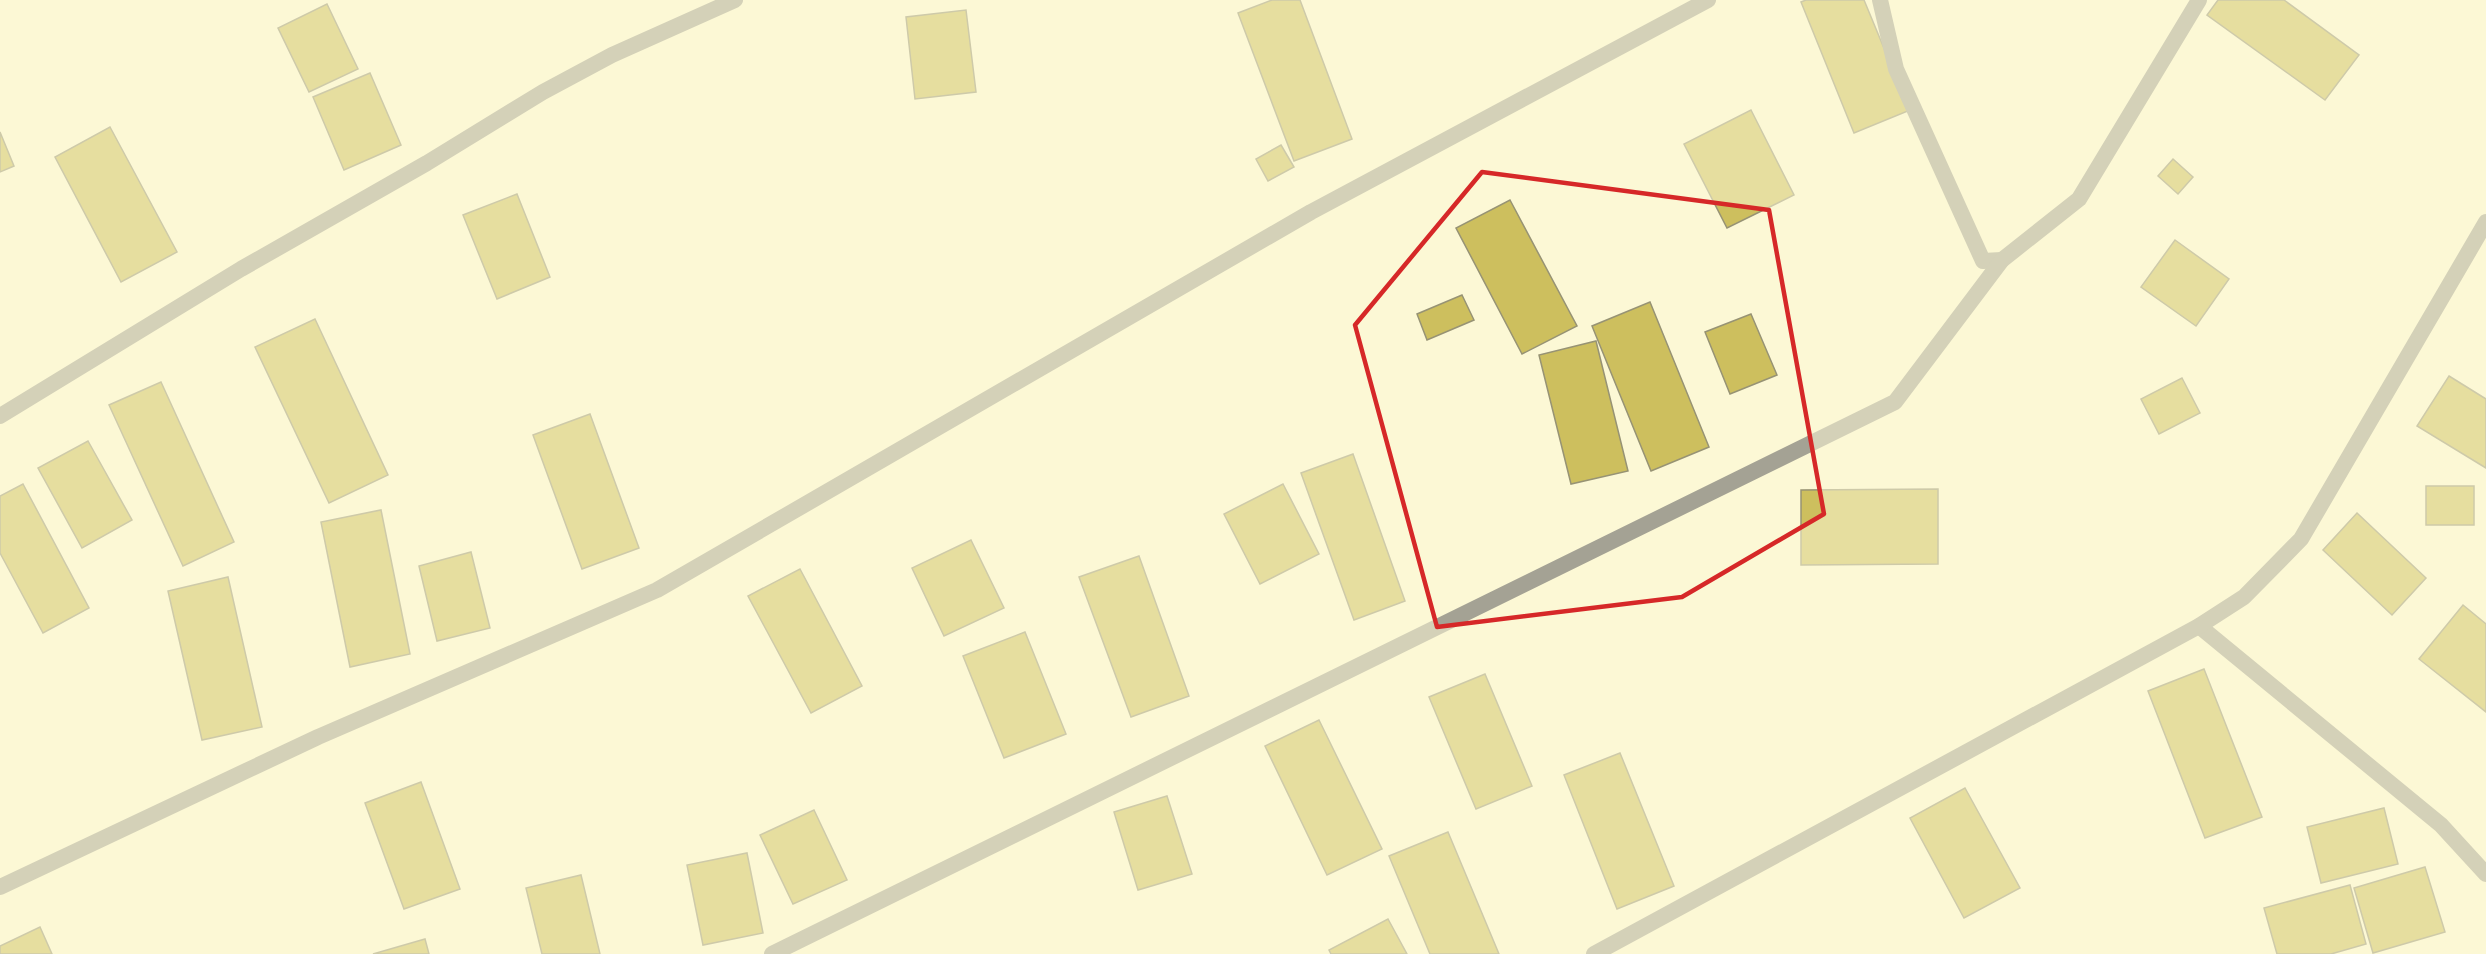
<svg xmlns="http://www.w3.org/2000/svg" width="2486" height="954" viewBox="0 0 2486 954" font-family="'Work Sans',sans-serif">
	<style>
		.building { fill: #cdbf5e; stroke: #979374; stroke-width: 1.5 }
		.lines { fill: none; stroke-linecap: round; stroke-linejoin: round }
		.minor { stroke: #a4a294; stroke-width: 16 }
		.marked { fill: none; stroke: #d62828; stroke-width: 4.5; stroke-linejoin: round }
	</style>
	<rect width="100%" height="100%" fill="#fcf8d5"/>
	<!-- building -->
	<g class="building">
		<polygon points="1272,0 1300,0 1352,139 1294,161 1238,13"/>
		<polygon points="1806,0 1864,0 1898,82 1920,106 1854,133 1801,2"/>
		<polygon points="2218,0 2284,0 2359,55 2325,100 2207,15"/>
		<polygon points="327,4 358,69 309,92 278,28"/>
		<polygon points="966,10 976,92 915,99 906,17"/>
		<polygon points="370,73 401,145 344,170 313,97"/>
		<polygon points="1751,110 1794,195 1727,228 1684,144"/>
		<polygon points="110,127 177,252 121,282 55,157"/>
		<polygon points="0,132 14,166 0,172"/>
		<polygon points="1281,145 1294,167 1268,181 1256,159"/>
		<polygon points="2173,159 2193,177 2178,194 2158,176"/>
		<polygon points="517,194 550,277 497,299 463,215"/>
		<polygon points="1510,200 1577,326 1522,354 1456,228"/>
		<polygon points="2175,240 2229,279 2196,326 2141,287"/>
		<polygon points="1462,295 1474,320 1427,340 1417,314"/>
		<polygon points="1650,302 1709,447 1651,471 1592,326"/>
		<polygon points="1751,314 1777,375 1730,394 1705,332"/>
		<polygon points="315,319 388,475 329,503 255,347"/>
		<polygon points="1596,341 1628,471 1571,484 1539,355"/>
		<polygon points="2449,376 2486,399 2486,468 2417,426"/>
		<polygon points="2182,378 2200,413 2159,434 2141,399"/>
		<polygon points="161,382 234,542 183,566 109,405"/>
		<polygon points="590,414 639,548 582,569 533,435"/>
		<polygon points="88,441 132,520 82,548 38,468"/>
		<polygon points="1353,454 1405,601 1354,620 1301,473"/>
		<polygon points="23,484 89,608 43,633 0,553 0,496"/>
		<polygon points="1283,484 1319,554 1260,584 1224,514"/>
		<rect x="2426" y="486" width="48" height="39"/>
		<polygon points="1938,489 1938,564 1801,565 1801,490"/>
		<polygon points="381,510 410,654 350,667 321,522"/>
		<polygon points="2357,513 2426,578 2392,615 2323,550"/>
		<polygon points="971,540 1004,608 944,636 912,568"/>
		<polygon points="471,552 490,628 437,641 419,566"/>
		<polygon points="1139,556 1189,696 1131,717 1079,577"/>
		<polygon points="800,569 862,686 811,713 748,596"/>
		<polygon points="228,577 262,727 202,740 168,591"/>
		<polygon points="2463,605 2486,624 2486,712 2419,659"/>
		<polygon points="1025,632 1066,734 1004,758 963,656"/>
		<polygon points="2204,669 2262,817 2205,838 2148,691"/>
		<polygon points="1485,674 1532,786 1476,809 1429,697"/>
		<polygon points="1319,720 1382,849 1327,875 1265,746"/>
		<polygon points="1620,753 1674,886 1617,909 1564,775"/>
		<polygon points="421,782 460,889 404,909 365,803"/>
		<polygon points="1965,788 2020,888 1964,918 1910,818"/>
		<polygon points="1167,796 1192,874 1138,890 1114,812"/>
		<polygon points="2384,808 2398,864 2321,883 2307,827"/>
		<polygon points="814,810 847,880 793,904 760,835"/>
		<polygon points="1448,832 1499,954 1430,954 1389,856"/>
		<polygon points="747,853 763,933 703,945 687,865"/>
		<polygon points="2425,867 2445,932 2373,953 2354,888"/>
		<polygon points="581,875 600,954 542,954 526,888"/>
		<polygon points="2350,885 2366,944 2331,954 2277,954 2264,908"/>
		<polygon points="1388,919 1407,954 1331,954 1329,950"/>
		<polygon points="40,927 52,954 0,954 0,946"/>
		<polygon points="425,939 429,954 373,954"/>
	</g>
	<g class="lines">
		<!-- minor -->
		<g class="minor">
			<polyline points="1880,0 1896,69 1983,261 2002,260"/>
			<polyline points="0,416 241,269 427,163 543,92 612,55 735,0"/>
			<polyline points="2199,626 2441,825 2486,874"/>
			<polyline points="0,887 318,737 657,590 1311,212 1708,0"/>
			<polyline points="772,954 1895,402 2002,260 2079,199 2199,0"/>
			<polyline points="1594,954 2199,626 2244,597 2301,539 2486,222"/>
		</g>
	</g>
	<!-- marked area -->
	<path d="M0 0H2486V954H0ZM1482 172 1769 210 1824 514 1682 597 1437 627 1355 325Z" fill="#fcf8d5" fill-opacity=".55" fill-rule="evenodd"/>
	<path class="marked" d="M1482 172 1769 210 1824 514 1682 597 1437 627 1355 325Z"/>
</svg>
